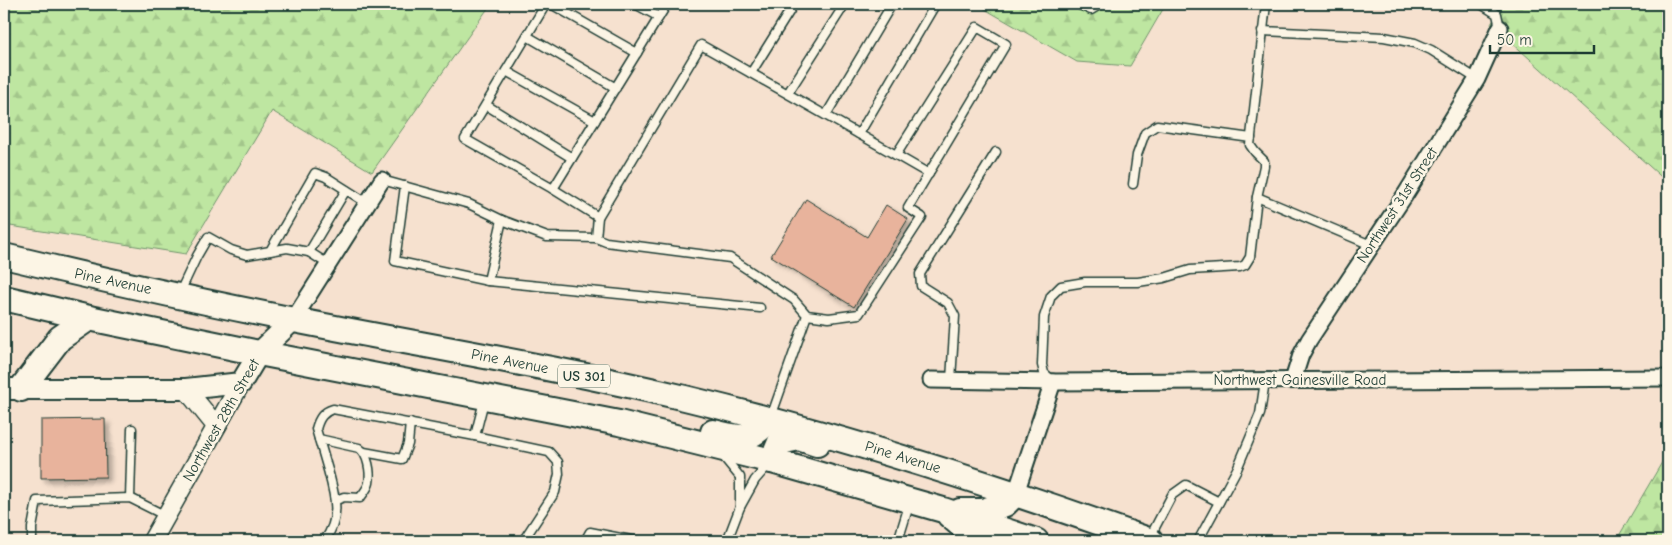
<svg xmlns="http://www.w3.org/2000/svg" width="1672" height="545" viewBox="0 0 1672 545" font-family="'Comic Neue',sans-serif">
	<style>
		.forest { fill: url(#forest-firs); stroke: #6e926a }
		.building { fill: #e8b39c; stroke: #1f3d34; filter: url(#shadow) }
		.lines { fill: none; stroke-linecap: round; stroke-linejoin: round }
		.service-casing { stroke: #1f3d34; stroke-width: 11 }
		.minor-casing { stroke: #1f3d34; stroke-width: 19 }
		.tertiary-casing { stroke: #1f3d34; stroke-width: 21 }
		.secondary-casing { stroke: #1f3d34; stroke-width: 24 }
		.trunk-casing { stroke: #1f3d34; stroke-width: 28 }
		.service { stroke: #fcf5e5; stroke-width: 8 }
		.minor { stroke: #fcf5e5; stroke-width: 15 }
		.tertiary { stroke: #fcf5e5; stroke-width: 18 }
		.secondary { stroke: #fcf5e5; stroke-width: 20 }
		.trunk { stroke: #fcf5e5; stroke-width: 24 }
		.labels { text-anchor: middle; dominant-baseline: central; stroke-width: 5; stroke-linejoin: round; paint-order: stroke }
		.shield { fill: #fcf5e5; stroke: #617469; stroke-width: 1 }
		.shield-label { font-size: 14px; font-weight: bold; fill: #1f3d34 }
		.street-label { font-size: 15px; fill: #1f3d34; stroke: #fcf5e5 }
	</style>
	<defs>
		<pattern id="forest-firs" width="22" height="20" patternUnits="userSpaceOnUse" patternTransform="scale(1.25)"><rect width="22" height="20" fill="#bee6a1"/><path d="M5 1l3.5 6h-7zM16 11l3.5 6h-7z" fill="#a3c68b"/></pattern>
		<filter id="shadow"><feDropShadow dx="4.5" dy="4.5" stdDeviation="2.5" flood-color="#0004"/></filter>
	</defs>
	<rect width="100%" height="100%" fill="#f6e1cf"/>
	<filter id="ink" filterUnits="userSpaceOnUse"><feTurbulence type="fractalNoise" baseFrequency=".02" numOctaves="2"/><feDisplacementMap in="SourceGraphic" scale="10" xChannelSelector="R" yChannelSelector="G"/><feConvolveMatrix kernelMatrix="1 2 1 2 8 2 1 2 1" color-interpolation-filters="sRGB"/></filter>
	<g filter="url(#ink)">
		<!-- forest -->
		<g class="forest">
			<polygon points="4,4 491,4 372,172 272,111 186,254 4,225"/>
			<polygon points="976,4 1166,4 1130,66 1077,62"/>
			<polygon points="1504,4 1668,4 1668,183 1491,24"/>
			<polygon points="1668,452 1668,541 1616,541"/>
		</g>
		<!-- building -->
		<g class="building">
			<polygon points="806,199 867,237 886,205 908,219 854,307 771,256"/>
			<polygon points="105,419 106,477 41,478 41,420"/>
		</g>
		<g class="lines">
			<!-- service casing -->
			<g class="service-casing">
				<g id="service">
					<polyline points="546,4 465,139 553,189 598,217"/>
					<polyline points="551,4 637,53"/>
					<polyline points="635,4 659,17"/>
					<polyline points="1077,4 1091,10 1101,4"/>
					<polyline points="1481,4 1497,14 1500,28"/>
					<polyline points="1262,31 1384,37 1415,43 1431,50 1477,79"/>
					<polyline points="527,36 616,88"/>
					<polyline points="506,71 595,121"/>
					<polyline points="751,73 794,4"/>
					<polyline points="788,93 845,4"/>
					<polyline points="486,105 572,158"/>
					<polyline points="826,115 892,4"/>
					<polyline points="859,134 935,5 933,4"/>
					<polyline points="896,155 929,174"/>
					<polyline points="382,180 469,204 502,220 547,237 596,238"/>
					<polyline points="1133,184 1137,155 1145,133 1157,125 1251,138"/>
					<polyline points="405,186 395,261 488,281 760,308"/>
					<polyline points="553,189 667,4"/>
					<polyline points="1257,197 1371,245"/>
					<polyline points="270,251 287,248 309,252 346,190"/>
					<polyline points="309,252 328,264"/>
					<polyline points="488,281 502,220"/>
					<polyline points="179,294 197,256 208,237 231,250 247,255 270,251 315,173 326,177 367,203"/>
					<polyline points="951,380 955,316 948,303 921,286 920,274 996,152"/>
					<polyline points="1052,380 1044,373 1042,365 1044,317 1051,296 1061,286 1085,282 1138,282 1164,278 1190,270 1240,267 1245,265 1250,257 1257,197 1264,166 1264,161 1255,152 1250,145 1266,4"/>
					<polyline points="771,417 807,315 829,318 859,314 922,217 908,208 1006,44 977,27 896,155 701,45 598,217 596,238 606,242 730,258 794,300 807,315"/>
					<polyline points="475,436 549,452 558,462 559,474 555,492 523,541"/>
					<path d="M319 439 359 448C368 454 371 472 369 483 368 488 363 494 360 498L344 497 336 500"/>
					<polyline points="364,452 402,459 408,444 410,423"/>
					<polyline points="722,455 740,477 740,507 755,480 769,464"/>
					<polyline points="130,498 132,429"/>
					<polyline points="1150,537 1172,495 1186,485 1219,502"/>
					<polyline points="32,541 32,528 37,501 130,498 166,516"/>
					<path d="M324 541C342 518 335 496 328 470 324 456 320 443 316 429 319 418 323 412 333 409L475 436 484 401"/>
					<polyline points="585,541 590,532 636,541"/>
					<polyline points="727,541 740,507"/>
					<polyline points="898,541 910,502"/>
					<polyline points="1198,541 1237,469 1260,414 1265,381"/>
				</g>
			</g>
			<!-- minor casing -->
			<g class="minor-casing">
				<g id="minor">
					<polyline points="293,320 382,180"/>
					<polyline points="931,380 1053,382 1668,378"/>
					<polyline points="1293,380 1301,355 1309,340 1405,195 1477,79 1500,28"/>
					<polyline points="1016,493 1053,382"/>
				</g>
			</g>
			<!-- tertiary casing -->
			<g class="tertiary-casing">
				<g id="tertiary">
					<polyline points="186,389 216,426"/>
					<polyline points="152,541 241,383"/>
				</g>
			</g>
			<!-- secondary casing -->
			<g class="secondary-casing">
				<polyline id="secondary" points="4,389 186,389 241,383 259,353 293,320"/>
			</g>
			<!-- trunk casing -->
			<g class="trunk-casing">
				<g id="trunk">
					<path d="M4 256C100 279 197 301 294 320 425 346 556 367 685 398 844 436 998 486 1151 541"/>
					<polyline points="4,298 89,318 259,353 619,423 772,461 943,510 1036,541"/>
					<polyline points="21,389 60,338 89,318"/>
					<path d="M713 432C742 438 749 443 770 419"/>
					<polyline points="772,461 780,442 799,438 817,444"/>
					<polyline points="960,511 983,511 1005,504 1016,493"/>
					<polyline points="950,516 972,535 975,541"/>
				</g>
			</g>
			<!-- service -->
			<use href="#service" class="service"/>
			<!-- minor -->
			<use href="#minor" class="minor"/>
			<!-- tertiary -->
			<use href="#tertiary" class="tertiary"/>
			<!-- secondary -->
			<use href="#secondary" class="secondary"/>
			<!-- trunk -->
			<use href="#trunk" class="trunk"/>
		</g>
	</g>
	<g class="labels">
		<!-- shield labels -->
		<rect class="shield" x="558" y="364.5" width="52" height="23" rx="4"/>
		<g class="shield-label">
			<text x="584" y="376">US 301</text>
		</g>
		<!-- street labels -->
		<g class="street-label">
			<text transform="translate(1397 205) rotate(-57)">Northwest 31st Street</text>
			<text transform="translate(113 281) rotate(12)">Pine Avenue</text>
			<text transform="translate(510 361) rotate(11)">Pine Avenue</text>
			<text x="1300" y="380">Northwest Gainesville Road</text>
			<text transform="translate(221 420) rotate(-60)">Northwest 28th Street</text>
			<text transform="translate(903 457) rotate(17)">Pine Avenue</text>
		</g>
	</g>
	<!-- margin -->
	<rect width="1672" height="545" fill="none" stroke="#fcf5e5" stroke-width="20"/>
	<rect x="10" y="10" width="1652" height="525" fill="none" stroke="#1f3d34" stroke-width="2" filter="url(#ink)"/>
	<!-- scale -->
	<path d="M1490 45v8h104v-8" fill="none" stroke="#1f3d34" stroke-width="2.5"/>
	<text x="1497" y="45" font-size="15" fill="#1f3d34" stroke="#fcf5e5" stroke-width="4" paint-order="stroke">50 m</text>
</svg>
